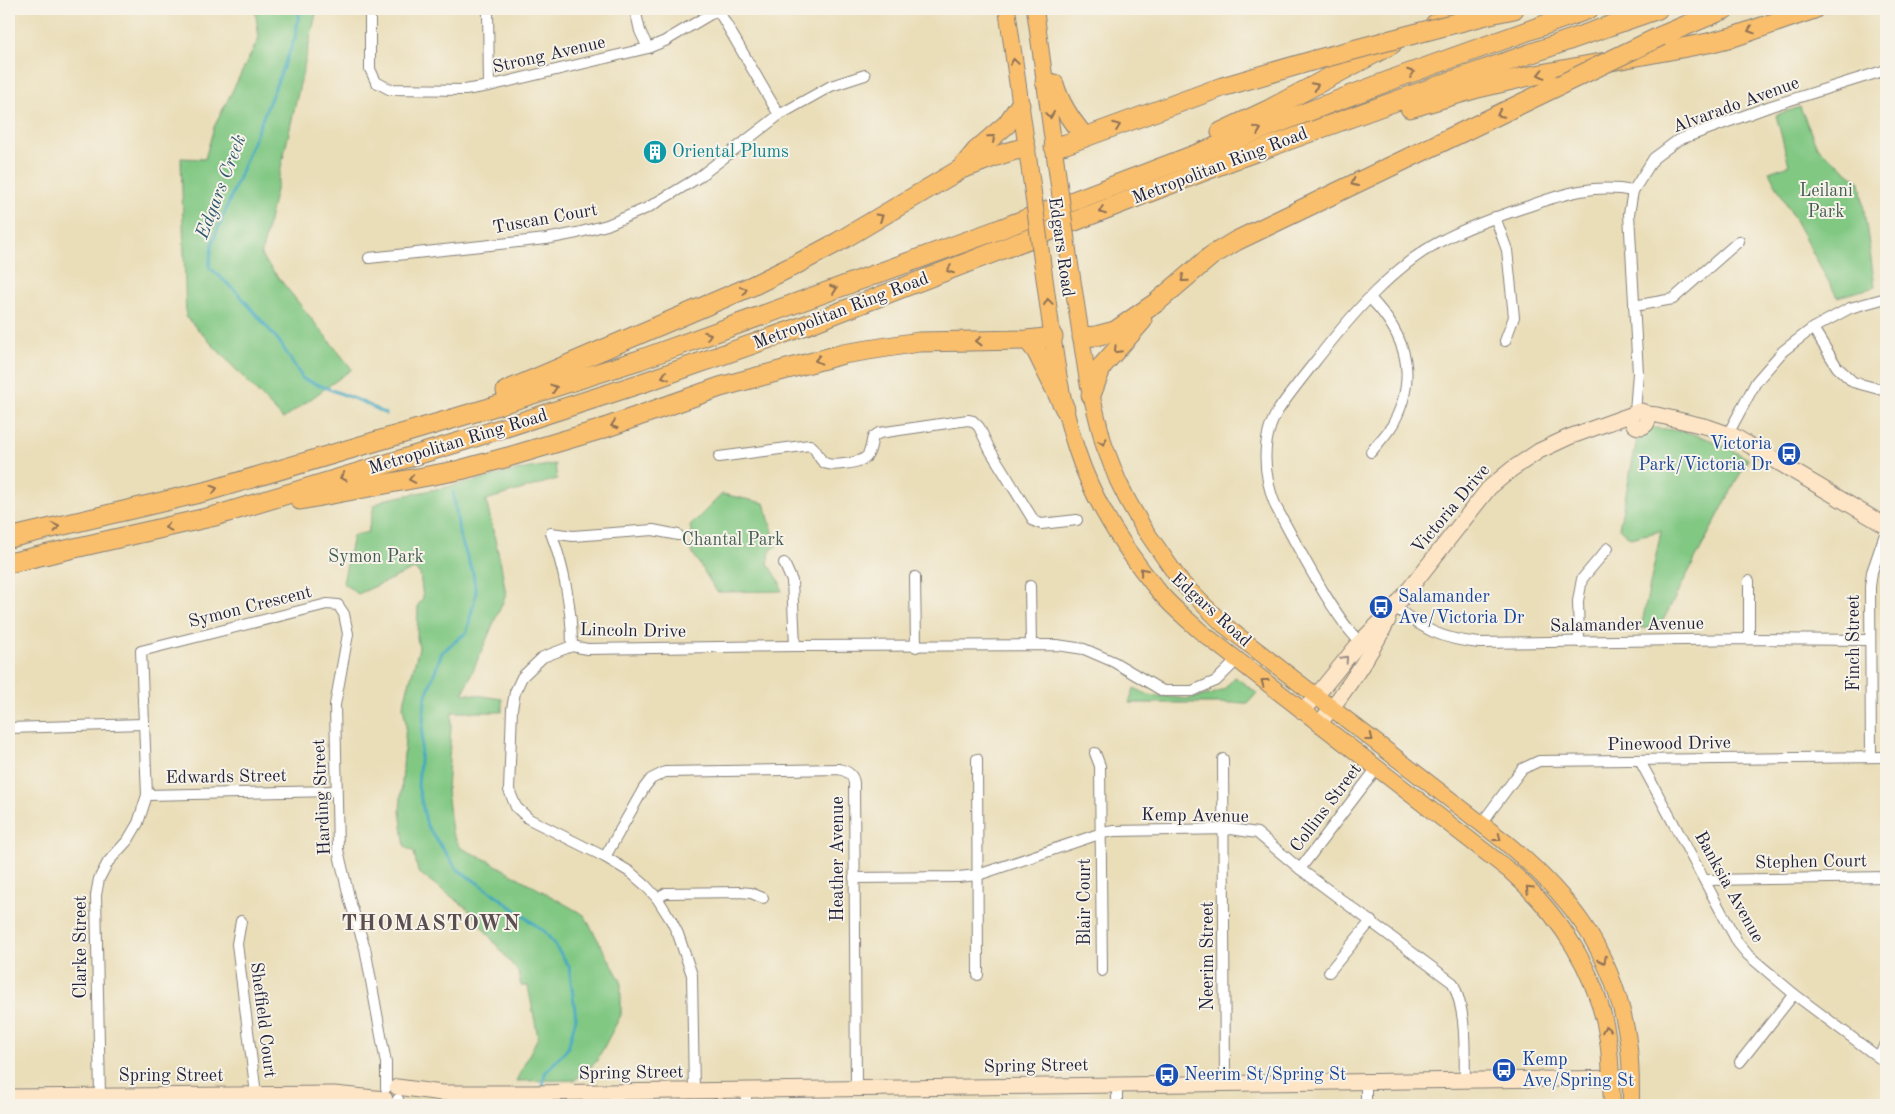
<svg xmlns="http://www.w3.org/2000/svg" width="1895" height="1114" viewBox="0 0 1895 1114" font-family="'Old Standard TT',serif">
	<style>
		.green { fill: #81c883; stroke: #52755f }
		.forest { fill: #68ac71; stroke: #456756 }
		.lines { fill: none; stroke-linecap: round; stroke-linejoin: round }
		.stream { stroke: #40a8c0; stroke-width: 3 }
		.street-casing { stroke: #86807a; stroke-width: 12 }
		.secondary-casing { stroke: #86807a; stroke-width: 17 }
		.primary-casing { stroke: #86807a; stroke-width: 18 }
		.highway-casing { stroke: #86807a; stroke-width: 21 }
		.street { stroke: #fff; stroke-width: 10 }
		.secondary { stroke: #fde5c5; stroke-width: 15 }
		.primary { stroke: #f9bf6d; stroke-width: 16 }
		.highway { stroke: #f9bf6d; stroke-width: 19 }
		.primary-bridge-casing { stroke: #86807a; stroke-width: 18; stroke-linecap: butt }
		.highway-bridge-casing { stroke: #86807a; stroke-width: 21; stroke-linecap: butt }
		.primary-bridge { stroke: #f9bf6d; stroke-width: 16 }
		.highway-bridge { stroke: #f9bf6d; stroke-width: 19 }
		.oneway { stroke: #8e7054 }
		.oneway2 { stroke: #9a8d87 }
		.labels { text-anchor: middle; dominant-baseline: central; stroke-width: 4; stroke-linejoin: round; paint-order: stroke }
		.street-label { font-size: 18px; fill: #22223b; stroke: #f7f3e8 }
		.culture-label { font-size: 18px; fill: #0d838f; stroke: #f7f3e8; text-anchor: start }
		.park-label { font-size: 18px; fill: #435c54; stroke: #f7f3e8 }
		.transit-label { font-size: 18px; fill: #164399; stroke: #f7f3e8; text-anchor: start }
		.water-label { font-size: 19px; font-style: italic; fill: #2e5870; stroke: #f7f3e8 }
		.district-label { font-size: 22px; font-weight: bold; letter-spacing: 1px; fill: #5b4e53; stroke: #f7f3e8 }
	</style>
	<rect width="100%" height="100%" fill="#f7f3e8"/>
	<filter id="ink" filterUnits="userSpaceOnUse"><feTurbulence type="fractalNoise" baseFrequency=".02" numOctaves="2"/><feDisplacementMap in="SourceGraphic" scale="10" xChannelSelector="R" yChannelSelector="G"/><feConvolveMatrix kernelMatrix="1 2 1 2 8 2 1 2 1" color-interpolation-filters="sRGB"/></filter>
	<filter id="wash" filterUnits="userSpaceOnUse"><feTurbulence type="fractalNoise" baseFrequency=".0096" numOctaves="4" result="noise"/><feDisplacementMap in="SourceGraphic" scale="20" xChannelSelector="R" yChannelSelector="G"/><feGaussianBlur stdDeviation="1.12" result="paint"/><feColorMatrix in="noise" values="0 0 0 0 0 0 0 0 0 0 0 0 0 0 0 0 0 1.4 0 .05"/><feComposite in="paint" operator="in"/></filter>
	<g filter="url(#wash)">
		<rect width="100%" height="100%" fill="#eadeb9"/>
		<!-- green -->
		<g class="green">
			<polygon points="255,9 317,9 261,256 352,369 283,419 186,317 181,158 205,159 214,127 259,38"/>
			<polygon points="1800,107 1817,147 1860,182 1875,287 1837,297 1769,172 1789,165 1776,115"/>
			<path d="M1653 428C1691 430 1716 440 1748 459L1659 628H1641L1661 531 1630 538 1619 528 1639 430Z"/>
			<polygon points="555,464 557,479 486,500 501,565 506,595 463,693 502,699 502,712 452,712 447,790 452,833 461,848 489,861 584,915 621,981 621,1015 596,1062 575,1080 516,1081 538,1037 528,986 521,986 518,972 467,908 418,872 414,852 405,847 400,811 406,724 403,706 419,648 417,638 418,605 423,598 420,574 414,569 358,594 343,583 353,536 368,532 374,506 383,500 461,484 524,469"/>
			<polygon points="722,494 764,503 777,545 770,552 768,564 779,580 782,591 717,592 690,549 693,541 690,526"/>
			<polygon points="1235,677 1257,693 1248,703 1129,703 1134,688 1149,695 1188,699 1213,694 1224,689"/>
		</g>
		<!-- forest -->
		<rect class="forest" x="521" y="1101" width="54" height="4"/>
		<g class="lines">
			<!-- stream -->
			<g class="stream">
				<polyline points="300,9 295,38 212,244 209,267 238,293 279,341 303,379 363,402 386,414"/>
				<polyline points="453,492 460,537 473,573 476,593 467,632 442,652 425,699 418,786 427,826 457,869 497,896 546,933 569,966 576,1018 568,1048 545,1073 543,1087"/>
			</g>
		</g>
	</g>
	<g filter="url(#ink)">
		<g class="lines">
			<!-- street casing -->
			<g class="street-casing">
				<g id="street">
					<polyline points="370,9 370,69 376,82 389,89 465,90 489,86 648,48 665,41 719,9"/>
					<polyline points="488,9 489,86"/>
					<polyline points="635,9 640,31 648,48"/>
					<polyline points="718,10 779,115"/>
					<polyline points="1495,217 1507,250 1514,317 1505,341"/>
					<polyline points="369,258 546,239 577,233 607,225 647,208 676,191 699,177 779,115 831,86 865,75"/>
					<path d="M1370 298C1406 335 1419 376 1393 424 1387 434 1378 443 1371 452"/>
					<polyline points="1634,306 1673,299 1739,241"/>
					<polyline points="1813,328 1837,367 1853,382 1886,391"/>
					<polyline points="1635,412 1638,373 1629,214 1633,191 1654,158 1678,140 1771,106 1886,70"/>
					<polyline points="1728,434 1756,382 1783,351 1813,328 1850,308 1886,298"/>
					<path d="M719 457 810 445C818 449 817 459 825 463 832 467 862 463 867 456 871 451 871 443 873 437L879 433 968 420 973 421 979 427 990 450 1034 521 1041 524 1077 520"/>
					<polyline points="784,563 792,581 795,646"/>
					<polyline points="915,577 916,647"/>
					<polyline points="1030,586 1031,644"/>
					<path d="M1395 607C1425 630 1441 639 1479 643L1749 639 1870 640"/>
					<polyline points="1749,639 1749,581"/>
					<polyline points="1579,642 1578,601 1582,579 1608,548"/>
					<path d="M1365 645C1342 634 1291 534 1276 507 1263 476 1260 438 1279 409 1290 393 1302 378 1314 363 1348 319 1394 264 1445 239 1472 225 1501 215 1529 206 1565 193 1595 184 1633 191"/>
					<path d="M572 646C572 610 564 567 551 533L573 536 653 530 678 535"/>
					<polyline points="9,728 143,724"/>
					<polyline points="1095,753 1100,766 1102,971"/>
					<polyline points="1871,757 1870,587 1872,572 1886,531"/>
					<polyline points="977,759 978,975"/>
					<polyline points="1223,759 1225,1083"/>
					<polyline points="1640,761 1738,943 1748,955 1794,994 1886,1063"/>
					<polyline points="147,795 336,791"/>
					<polyline points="1481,824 1522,769 1539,761 1886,757"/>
					<path d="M605 857 644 788 651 779 665 772 839 769C848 771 853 775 854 783L856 1088"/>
					<polyline points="1300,869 1377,768"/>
					<path d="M854 878 958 877 978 875 1102 833 1114 831 1231 829 1257 833 1300 869 1453 983C1467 1015 1464 1045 1465 1080"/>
					<polyline points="1706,880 1886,877"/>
					<polyline points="657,898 666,893 739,892 751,893 763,898"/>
					<polyline points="241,921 237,944 256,1094"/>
					<polyline points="1329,972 1371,921"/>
					<polyline points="1878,1056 1886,1044"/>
					<polyline points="1740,1062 1794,994"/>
					<polyline points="1366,1081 1366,1105"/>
					<polyline points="1117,1084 1117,1105"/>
					<polyline points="746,1090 746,1105"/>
					<polyline points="694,1091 692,975 678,934 671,920 657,898 645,885 630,872 605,857 529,819 516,807 509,790 512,709 515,692 522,677 543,657 572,646 587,649 795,646 1057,645 1084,649 1114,662 1163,691 1192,691 1216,681 1236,661"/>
					<polyline points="100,1095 96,895 99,879 108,862 128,840 138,823 147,795 141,651 327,604 338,605 344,614 348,634 335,705 338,850 350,901 365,948 386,1063 386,1088"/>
					<polyline points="395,1105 398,1099"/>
				</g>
			</g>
			<!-- secondary casing -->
			<g class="secondary-casing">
				<g id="secondary">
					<circle cx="1640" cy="419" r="8"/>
					<polyline points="1647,414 1657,415 1708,427 1734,436 1886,526"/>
					<polyline points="1303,712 1360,642 1395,607 1489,488 1512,469 1539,451 1569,437 1633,414"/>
					<path d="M1319 724C1345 692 1369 657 1388 620"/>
					<polyline points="397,1087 442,1093 530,1093 1631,1078"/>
					<polyline points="9,1097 334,1094 385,1099"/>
				</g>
			</g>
			<!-- primary casing -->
			<g class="primary-casing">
				<g id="primary">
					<polyline points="1007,9 1032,185"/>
					<polyline points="1035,9 1057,171"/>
					<path d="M1069 258 1088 382 1104 445 1118 481 1128 501 1143 527 1181 582 1224 625 1505 842C1568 894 1610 947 1626 1029 1631 1054 1631 1080 1631 1105"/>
					<path d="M1043 268C1052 329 1057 392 1077 451 1094 503 1126 552 1161 594 1173 608 1187 619 1200 631L1510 871C1560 915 1598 973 1608 1040 1611 1062 1611 1084 1612 1105"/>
				</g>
			</g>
			<!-- highway casing -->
			<g class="highway-casing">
				<g id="highway">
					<polyline points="1490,14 1514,9"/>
					<polyline points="1435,24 1466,9"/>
					<polyline points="1661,36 1725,9"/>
					<path d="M1045 82 1054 84C1060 105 1071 121 1085 137"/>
					<polyline points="1410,108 1478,88 1525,77 1708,43 1736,36 1814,9"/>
					<polyline points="1221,132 1270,109 1392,44"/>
					<polyline points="1054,147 1066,144 1222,87 1315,60"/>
					<polyline points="961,169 976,151 1007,124 1020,105"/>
					<polyline points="1082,337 1096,336 1115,331 1157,302 1211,256 1236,241 1560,85"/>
					<polyline points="1028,340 1037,352 1065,409"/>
					<path d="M506 391 752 286 797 264 838 242 961 169C984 162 1003 151 1026 148"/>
					<polyline points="1091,395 1102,366 1142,321"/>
					<polyline points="300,500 460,470 508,457 599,430 720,387 843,354 919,342 1028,340 1053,337"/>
					<polyline points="9,538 208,491 489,408 639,360 992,232 1399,77 1589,9"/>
					<polyline points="9,563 215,516 466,440 642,383 793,330 1233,160 1443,84 1658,9"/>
				</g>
			</g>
			<!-- street -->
			<use href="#street" class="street"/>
			<!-- secondary -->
			<use href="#secondary" class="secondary"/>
			<!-- primary -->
			<use href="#primary" class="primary"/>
			<!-- highway -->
			<use href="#highway" class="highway"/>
			<!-- primary-bridge casing -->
			<g class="primary-bridge-casing">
				<g id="primary-bridge">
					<polyline points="1057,171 1069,258"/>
					<polyline points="1032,185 1043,268"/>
				</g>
			</g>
			<!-- highway-bridge casing -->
			<g class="highway-bridge-casing">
				<g id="highway-bridge">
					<polyline points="1315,60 1490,14"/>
					<polyline points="1560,85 1661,36"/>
				</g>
			</g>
			<!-- primary-bridge -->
			<use href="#primary-bridge" class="primary-bridge"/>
			<!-- highway-bridge -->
			<use href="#highway-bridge" class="highway-bridge"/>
		</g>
		<!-- one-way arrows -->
		<defs><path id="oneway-chevron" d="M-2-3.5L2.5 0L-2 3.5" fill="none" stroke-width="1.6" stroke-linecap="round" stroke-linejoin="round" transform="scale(1.25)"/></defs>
		<g class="oneway">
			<use href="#oneway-chevron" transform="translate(1751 30) rotate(161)"/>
			<use href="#oneway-chevron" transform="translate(1014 62) rotate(-98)"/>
			<use href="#oneway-chevron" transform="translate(1411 73) rotate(-20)"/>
			<use href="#oneway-chevron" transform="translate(1541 74) rotate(168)"/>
			<use href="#oneway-chevron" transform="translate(1315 86) rotate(-27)"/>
			<use href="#oneway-chevron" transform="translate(1500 114) rotate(154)"/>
			<use href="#oneway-chevron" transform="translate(1050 115) rotate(82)"/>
			<use href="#oneway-chevron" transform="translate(1117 126) rotate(-20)"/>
			<use href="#oneway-chevron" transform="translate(1258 130) rotate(-21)"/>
			<use href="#oneway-chevron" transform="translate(992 138) rotate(-41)"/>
			<use href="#oneway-chevron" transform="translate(1354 183) rotate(155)"/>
			<use href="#oneway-chevron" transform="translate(1102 211) rotate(159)"/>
			<use href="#oneway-chevron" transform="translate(880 217) rotate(-31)"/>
			<use href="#oneway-chevron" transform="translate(950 270) rotate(159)"/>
			<use href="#oneway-chevron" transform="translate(1184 279) rotate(139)"/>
			<use href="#oneway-chevron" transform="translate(834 289) rotate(-20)"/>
			<use href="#oneway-chevron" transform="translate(744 290) rotate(-23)"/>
			<use href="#oneway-chevron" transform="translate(1048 302) rotate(-98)"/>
			<use href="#oneway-chevron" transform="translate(708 335) rotate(-20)"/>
			<use href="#oneway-chevron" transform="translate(979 341) rotate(179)"/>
			<use href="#oneway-chevron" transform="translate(1117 350) rotate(134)"/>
			<use href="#oneway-chevron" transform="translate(818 360) rotate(167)"/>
			<use href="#oneway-chevron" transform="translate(665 376) rotate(161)"/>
			<use href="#oneway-chevron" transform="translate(554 388) rotate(-18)"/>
			<use href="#oneway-chevron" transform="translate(614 425) rotate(160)"/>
			<use href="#oneway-chevron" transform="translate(1103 442) rotate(72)"/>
			<use href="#oneway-chevron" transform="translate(343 477) rotate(164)"/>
			<use href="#oneway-chevron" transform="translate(412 479) rotate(169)"/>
			<use href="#oneway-chevron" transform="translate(214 489) rotate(-16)"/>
			<use href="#oneway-chevron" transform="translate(56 527) rotate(-13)"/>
			<use href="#oneway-chevron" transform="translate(168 527) rotate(167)"/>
			<use href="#oneway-chevron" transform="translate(1143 571) rotate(-128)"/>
			<use href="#oneway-chevron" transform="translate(1264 682) rotate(-143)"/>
			<use href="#oneway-chevron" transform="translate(1370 738) rotate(38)"/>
			<use href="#oneway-chevron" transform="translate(1498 838) rotate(38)"/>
			<use href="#oneway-chevron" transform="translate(1529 889) rotate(-136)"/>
			<use href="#oneway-chevron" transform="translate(1603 960) rotate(64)"/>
			<use href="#oneway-chevron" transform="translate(1606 1029) rotate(-101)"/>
		</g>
		<use class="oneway2" href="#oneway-chevron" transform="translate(1345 659) rotate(-49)"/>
	</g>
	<!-- icons -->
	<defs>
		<g id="building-disc" transform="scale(1.25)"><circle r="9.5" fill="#0f9aa8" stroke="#f7f3e8"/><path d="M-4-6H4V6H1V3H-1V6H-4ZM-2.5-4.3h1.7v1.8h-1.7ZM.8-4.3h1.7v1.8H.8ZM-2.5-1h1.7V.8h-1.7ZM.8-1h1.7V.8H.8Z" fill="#fff"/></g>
		<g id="bus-disc" transform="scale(1.25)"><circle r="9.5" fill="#1a4fb4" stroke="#f7f3e8"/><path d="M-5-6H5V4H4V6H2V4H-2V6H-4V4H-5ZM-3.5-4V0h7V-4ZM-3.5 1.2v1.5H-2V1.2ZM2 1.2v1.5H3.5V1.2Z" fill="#fff"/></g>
	</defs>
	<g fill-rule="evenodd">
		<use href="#building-disc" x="655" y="152"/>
		<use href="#bus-disc" x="1789" y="454"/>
		<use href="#bus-disc" x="1381" y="607"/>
		<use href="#bus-disc" x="1504" y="1070"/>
		<use href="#bus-disc" x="1167" y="1075"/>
	</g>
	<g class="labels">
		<!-- street labels -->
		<g class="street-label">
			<text transform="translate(549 55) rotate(-13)">Strong Avenue</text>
			<text transform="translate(1736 105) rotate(-20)">Alvarado Avenue</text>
			<text transform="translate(1220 166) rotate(-21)">Metropolitan Ring Road</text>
			<text transform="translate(545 219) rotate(-10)">Tuscan Court</text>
			<text transform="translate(1061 247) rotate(82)">Edgars Road</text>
			<text transform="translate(841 311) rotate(-21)">Metropolitan Ring Road</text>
			<text transform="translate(458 442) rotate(-17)">Metropolitan Ring Road</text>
			<text transform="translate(1451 509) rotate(-50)">Victoria Drive</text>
			<text transform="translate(250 607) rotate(-14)">Symon Crescent</text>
			<text transform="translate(1211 610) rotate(42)">Edgars Road</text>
			<text transform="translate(1627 625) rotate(-1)">Salamander Avenue</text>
			<text transform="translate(633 631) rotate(1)">Lincoln Drive</text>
			<text transform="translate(1854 643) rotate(-90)">Finch Street</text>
			<text transform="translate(1669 744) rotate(-1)">Pinewood Drive</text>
			<text transform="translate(226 777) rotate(-1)">Edwards Street</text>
			<text transform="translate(322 797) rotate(-93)">Harding Street</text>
			<text transform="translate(1326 808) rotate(-53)">Collins Street</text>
			<text transform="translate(1195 816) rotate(1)">Kemp Avenue</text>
			<text transform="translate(838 859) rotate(-90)">Heather Avenue</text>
			<text transform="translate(1811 862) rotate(-1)">Stephen Court</text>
			<text transform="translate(1729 887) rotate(61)">Banksia Avenue</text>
			<text transform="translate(1085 902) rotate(-90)">Blair Court</text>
			<text transform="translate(81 947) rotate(-90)">Clarke Street</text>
			<text transform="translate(1208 956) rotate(-90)">Neerim Street</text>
			<text transform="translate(263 1020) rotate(83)">Sheffield Court</text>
			<text transform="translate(1036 1066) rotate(-1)">Spring Street</text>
			<text transform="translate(631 1073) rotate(-1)">Spring Street</text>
			<text x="171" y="1076">Spring Street</text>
		</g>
		<!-- culture labels -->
		<g class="culture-label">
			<text x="672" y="152">Oriental Plums</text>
		</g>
		<!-- park labels -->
		<g class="park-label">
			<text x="1826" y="191">Leilani<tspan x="1826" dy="21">Park</tspan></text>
			<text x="733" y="540">Chantal Park</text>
			<text x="376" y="557">Symon Park</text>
		</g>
		<!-- transit labels -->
		<g class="transit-label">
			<text x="1772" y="444" text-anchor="end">Victoria<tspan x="1772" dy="21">Park/Victoria Dr</tspan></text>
			<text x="1398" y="597">Salamander<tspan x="1398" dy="21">Ave/Victoria Dr</tspan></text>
			<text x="1522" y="1060">Kemp<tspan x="1522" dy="21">Ave/Spring St</tspan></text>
			<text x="1184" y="1075">Neerim St/Spring St</text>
		</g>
		<!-- water labels -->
		<g class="water-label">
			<text transform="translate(222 187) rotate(-69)">Edgars Creek</text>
		</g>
		<!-- district labels -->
		<g class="district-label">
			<text x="431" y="924">THOMASTOWN</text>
		</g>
	</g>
	<!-- margin -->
	<rect width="1895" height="1114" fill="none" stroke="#f7f3e8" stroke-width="30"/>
</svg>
